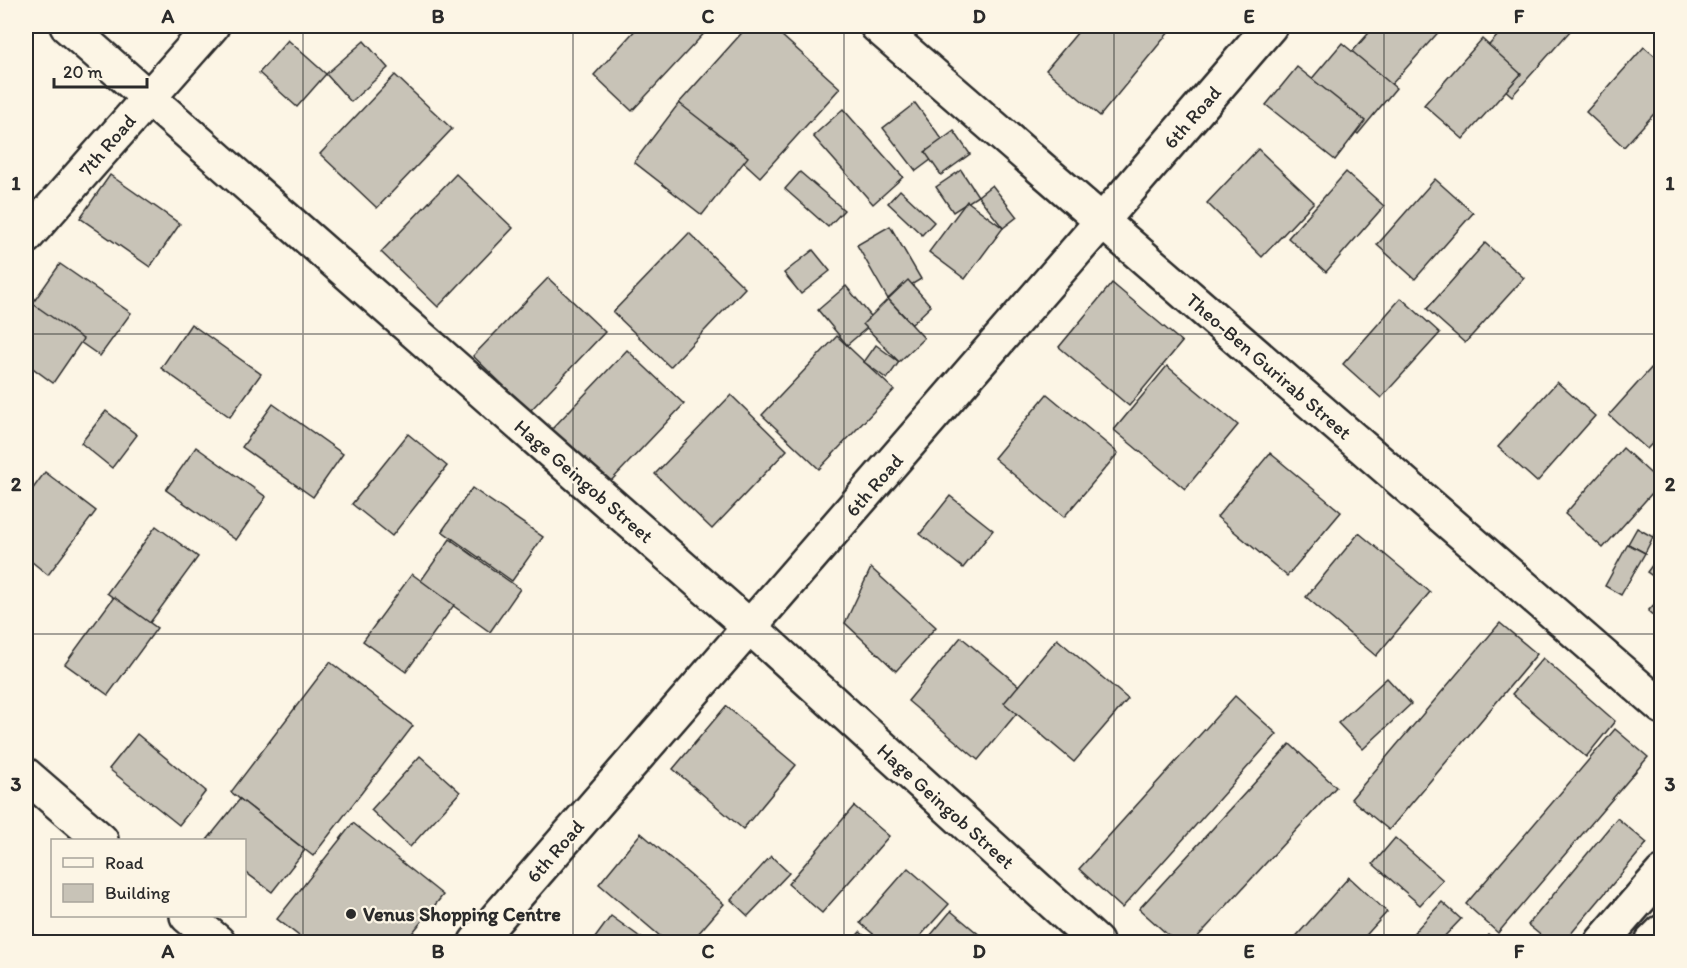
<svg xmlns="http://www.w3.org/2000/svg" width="1687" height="968" viewBox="0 0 1687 968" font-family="Itim,sans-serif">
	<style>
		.building { fill: #c8c3b7; stroke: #2b2b2b; stroke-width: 1.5 }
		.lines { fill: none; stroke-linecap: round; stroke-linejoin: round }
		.minor-casing { stroke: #2b2b2b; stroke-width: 38 }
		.major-casing { stroke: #2b2b2b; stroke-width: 38 }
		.minor { stroke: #fcf5e5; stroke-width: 33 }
		.major { stroke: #fcf5e5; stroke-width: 33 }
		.grid { fill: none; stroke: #2b2b2b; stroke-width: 1.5; stroke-opacity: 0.55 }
		.poi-dot { fill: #2b2b2b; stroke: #fcf5e5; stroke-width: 2 }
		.labels { text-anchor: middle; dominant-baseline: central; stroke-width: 4.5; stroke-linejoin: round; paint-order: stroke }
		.street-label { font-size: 20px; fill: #2b2b2b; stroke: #fcf5e5 }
		.poi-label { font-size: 20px; font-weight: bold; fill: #2b2b2b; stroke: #fcf5e5; text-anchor: start }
		.neatline { fill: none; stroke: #2b2b2b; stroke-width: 2 }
		.grid-label { font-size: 20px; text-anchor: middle; font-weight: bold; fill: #2b2b2b }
	</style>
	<rect width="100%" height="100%" fill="#fcf5e5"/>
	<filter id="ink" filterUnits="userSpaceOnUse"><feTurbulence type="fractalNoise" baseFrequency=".0167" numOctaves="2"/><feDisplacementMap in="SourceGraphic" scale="12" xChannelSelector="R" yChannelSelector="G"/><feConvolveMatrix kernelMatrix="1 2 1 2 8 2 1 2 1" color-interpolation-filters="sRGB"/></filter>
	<g filter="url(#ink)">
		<!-- building -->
		<g class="building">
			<polygon points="639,26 711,26 632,111 594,75"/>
			<polygon points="748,26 771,26 840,88 760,177 679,103"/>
			<polygon points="1083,26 1174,26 1100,116 1046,70"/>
			<polygon points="1375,26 1444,26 1390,86 1352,52"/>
			<polygon points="1506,26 1565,26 1571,30 1512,96 1474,62"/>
			<polygon points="1482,39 1521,74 1463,139 1424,105"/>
			<polygon points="288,40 326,74 297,107 259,73"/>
			<polygon points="364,41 388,68 351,102 326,74"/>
			<polygon points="1342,43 1396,88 1358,134 1304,88"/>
			<polygon points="1644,47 1662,62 1662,105 1624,147 1586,112"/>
			<polygon points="1297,67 1365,121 1335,160 1266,105"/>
			<polygon points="395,75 452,129 377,208 320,154"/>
			<polygon points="679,103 748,157 702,215 634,162"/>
			<polygon points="915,103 948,147 916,171 883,128"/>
			<polygon points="843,109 903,177 873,204 813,136"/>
			<polygon points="954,131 970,154 941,175 925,152"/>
			<polygon points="1258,149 1314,202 1262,257 1207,203"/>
			<polygon points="961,170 978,196 953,212 936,187"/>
			<polygon points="800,172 844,210 828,227 785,189"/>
			<polygon points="1346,172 1384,206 1326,272 1288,238"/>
			<polygon points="456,174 513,228 438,307 381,252"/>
			<polygon points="110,175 180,224 150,267 80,218"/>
			<polygon points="1435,179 1473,213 1415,279 1377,245"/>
			<polygon points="992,185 1017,217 1003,228 978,196"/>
			<polygon points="900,190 934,222 922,235 888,203"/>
			<polygon points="967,201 1003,228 965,279 929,252"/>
			<polygon points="890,226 921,279 888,299 857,245"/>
			<polygon points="689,233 745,288 670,367 613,312"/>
			<polygon points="1485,243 1524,278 1465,343 1427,309"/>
			<polygon points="813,250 830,271 801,294 784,273"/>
			<polygon points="60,264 131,313 100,356 30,307"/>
			<polygon points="548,278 605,332 530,411 473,356"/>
			<polygon points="908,280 931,306 912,324 888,299"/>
			<polygon points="1112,283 1182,342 1129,406 1059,347"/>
			<polygon points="846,286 875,321 847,345 818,310"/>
			<polygon points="1401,298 1440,333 1381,398 1343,364"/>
			<polygon points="26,299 83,339 53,383 26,363"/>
			<polygon points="888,299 924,338 899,362 863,324"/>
			<polygon points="191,324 261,374 230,417 161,368"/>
			<polygon points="837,336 894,390 819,469 762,415"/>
			<polygon points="876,345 899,362 887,379 864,362"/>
			<polygon points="627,350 684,404 609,483 552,429"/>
			<polygon points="1662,356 1662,433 1647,449 1609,415"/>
			<polygon points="1167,366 1238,425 1185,489 1114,430"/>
			<polygon points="1557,382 1595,416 1537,482 1498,447"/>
			<polygon points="1047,394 1118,453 1064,517 994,458"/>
			<polygon points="731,395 787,450 712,529 655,474"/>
			<polygon points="273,404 343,454 313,497 242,447"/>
			<polygon points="106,411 137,435 112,468 81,443"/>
			<polygon points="408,434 447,466 392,536 352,504"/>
			<polygon points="196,447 266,497 236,540 166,490"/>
			<polygon points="1623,448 1661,483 1603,548 1565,514"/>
			<polygon points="1270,453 1341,512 1287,576 1217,517"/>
			<polygon points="45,472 96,511 48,575 26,557 26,498"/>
			<polygon points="472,488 543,537 512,581 442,531"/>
			<polygon points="950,496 993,530 963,568 920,534"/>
			<polygon points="156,526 198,557 149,624 107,593"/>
			<polygon points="1662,527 1662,544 1653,537"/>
			<polygon points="1637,528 1653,537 1645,553 1628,544"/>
			<polygon points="1359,533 1430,592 1376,656 1306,597"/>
			<polygon points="450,539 520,589 490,632 420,582"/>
			<polygon points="1628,544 1645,553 1621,595 1605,586"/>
			<polygon points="1662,552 1662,578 1660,581 1647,572"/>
			<polygon points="871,568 936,627 896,671 845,623"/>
			<polygon points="412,574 454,605 406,672 363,641"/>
			<polygon points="1662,596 1662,623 1648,611"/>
			<polygon points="114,597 157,628 108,695 65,664"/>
			<polygon points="1500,623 1537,654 1389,830 1351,799"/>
			<polygon points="961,637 1031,696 978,760 908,701"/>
			<polygon points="1057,639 1128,699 1074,762 1004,703"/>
			<polygon points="1543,658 1615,721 1586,757 1512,694"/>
			<polygon points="330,662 413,726 313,856 231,792"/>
			<polygon points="1387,678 1411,704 1363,749 1338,723"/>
			<polygon points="1235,696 1277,734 1122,908 1079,869"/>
			<polygon points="726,706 796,765 743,829 673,769"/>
			<polygon points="1615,729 1648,757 1498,933 1466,904"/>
			<polygon points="137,734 206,791 179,825 109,769"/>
			<polygon points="1290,744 1336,787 1193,942 1176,942 1139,909"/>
			<polygon points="420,756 460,792 410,847 371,810"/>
			<polygon points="240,799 305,850 272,892 244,871 244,840 207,840"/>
			<polygon points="854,806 889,836 822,913 788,884"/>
			<polygon points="1617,818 1647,843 1564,942 1549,942 1528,925"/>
			<polygon points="353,823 443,895 405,942 307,942 277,919"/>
			<polygon points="641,833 724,904 691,942 667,942 599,884"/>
			<polygon points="1395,838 1443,880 1420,905 1373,864"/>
			<polygon points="771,856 789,873 748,916 731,900"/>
			<polygon points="908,868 949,904 915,942 883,942 860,923"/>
			<polygon points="1349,877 1387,912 1360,942 1291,942"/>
			<polygon points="1442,902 1461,919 1439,942 1405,942"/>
			<polygon points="951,911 988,942 925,942"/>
			<polygon points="611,916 647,942 592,942"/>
			<polygon points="26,927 42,942 26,942"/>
			<polygon points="860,932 872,942 851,942"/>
			<polygon points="1489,935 1500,942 1483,942"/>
		</g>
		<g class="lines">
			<!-- minor casing -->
			<g class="minor-casing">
				<g id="minor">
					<polyline points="67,26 750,627 1096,942"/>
					<polyline points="877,26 1662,707"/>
					<polyline points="26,237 212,26"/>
					<polyline points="476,942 1102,221 1270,26"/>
				</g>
			</g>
			<!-- major casing -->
			<g class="major-casing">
				<g id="major">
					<polyline points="26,775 101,840"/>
					<polyline points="187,916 218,942"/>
					<polyline points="1602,942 1662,873"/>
					<polyline points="1652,942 1662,932"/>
				</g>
			</g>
			<!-- minor -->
			<use href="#minor" class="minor"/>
			<!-- major -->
			<use href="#major" class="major"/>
		</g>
	</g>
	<!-- grid -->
	<path class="grid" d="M303 26V942M573 26V942M844 26V942M1114 26V942M1384 26V942M26 334H1662M26 634H1662"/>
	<!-- markers -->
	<circle class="poi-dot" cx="351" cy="914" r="6"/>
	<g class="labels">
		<!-- street labels -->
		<g class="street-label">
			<text transform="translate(1192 117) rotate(-49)">6th Road</text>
			<text transform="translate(107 145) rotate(-49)">7th Road</text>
			<text transform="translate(1269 366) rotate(41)">Theo-Ben Gurirab Street</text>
			<text transform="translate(584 481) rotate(41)">Hage Geingob Street</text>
			<text transform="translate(874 485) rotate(-49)">6th Road</text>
			<text transform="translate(946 806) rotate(42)">Hage Geingob Street</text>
			<text transform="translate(555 851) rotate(-49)">6th Road</text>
		</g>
		<!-- poi labels -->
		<g class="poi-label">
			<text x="363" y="914">Venus Shopping Centre</text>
		</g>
	</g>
	<!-- margin -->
	<rect width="1687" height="968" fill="none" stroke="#fcf5e5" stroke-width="66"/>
	<!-- legend -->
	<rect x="51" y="839" width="195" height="78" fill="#fcf5e5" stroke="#a8a49b" stroke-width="1.5"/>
	<rect x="63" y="858" width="30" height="9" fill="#fcf5e5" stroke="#a8a49b" stroke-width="1.5"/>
	<text x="105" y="869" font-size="18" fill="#2b2b2b">Road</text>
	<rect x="63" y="884" width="30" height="18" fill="#c8c3b7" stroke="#a8a49b" stroke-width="1.5"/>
	<text x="105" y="899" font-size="18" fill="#2b2b2b">Building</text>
	<!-- scale -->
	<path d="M54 78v9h93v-9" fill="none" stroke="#2b2b2b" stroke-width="3"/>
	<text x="63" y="78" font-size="18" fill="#2b2b2b" stroke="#fcf5e5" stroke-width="4.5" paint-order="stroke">20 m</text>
	<rect x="33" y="33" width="1621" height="902" class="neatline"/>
	<g class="grid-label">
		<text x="168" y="23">A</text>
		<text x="438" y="23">B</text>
		<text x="708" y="23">C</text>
		<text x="979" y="23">D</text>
		<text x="1249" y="23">E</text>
		<text x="1519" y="23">F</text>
		<text x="16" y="190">1</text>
		<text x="1670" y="190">1</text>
		<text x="16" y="491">2</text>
		<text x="1670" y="491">2</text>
		<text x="16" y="791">3</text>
		<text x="1670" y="791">3</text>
		<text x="168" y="958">A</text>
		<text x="438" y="958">B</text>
		<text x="708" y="958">C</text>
		<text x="979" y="958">D</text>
		<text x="1249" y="958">E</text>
		<text x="1519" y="958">F</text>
	</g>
</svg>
